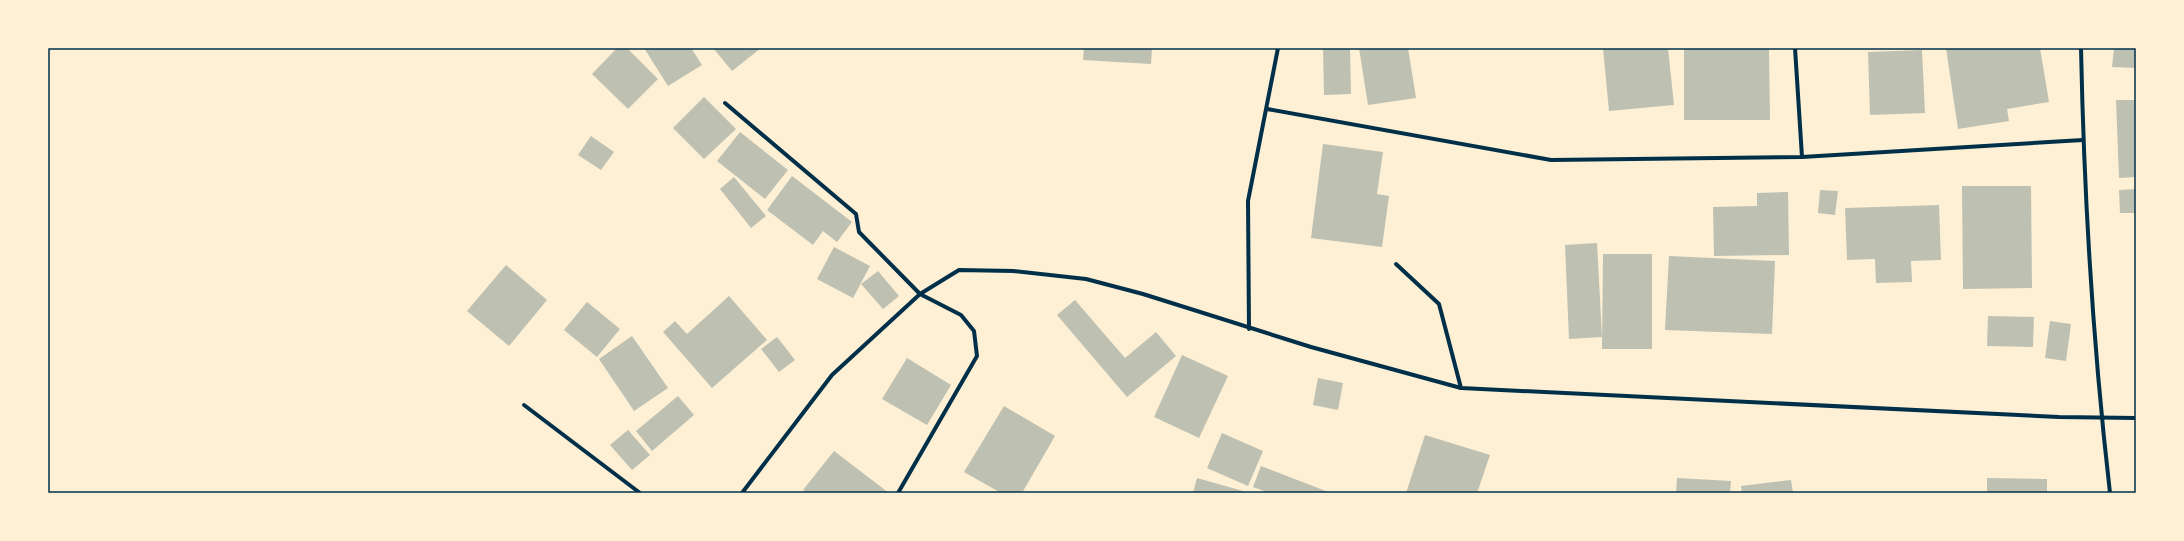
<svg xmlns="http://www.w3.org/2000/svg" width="2184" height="541" viewBox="0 0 2184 541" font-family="'Noto Sans',sans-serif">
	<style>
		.building { fill: #bec0b2 }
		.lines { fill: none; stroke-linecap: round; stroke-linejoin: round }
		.minor { stroke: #003049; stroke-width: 4 }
		.neatline { fill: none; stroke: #003049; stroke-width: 1.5 }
	</style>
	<rect width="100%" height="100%" fill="#fdf0d5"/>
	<!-- building -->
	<g class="building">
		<polygon points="617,48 627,48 658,79 628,109 592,74"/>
		<polygon points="644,48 691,48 702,65 668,86"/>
		<polygon points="713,48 761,48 732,71"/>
		<polygon points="1084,48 1152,48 1151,64 1083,60"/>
		<polygon points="1323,48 1350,48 1351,94 1324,95"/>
		<polygon points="1359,48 1408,48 1416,98 1368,105"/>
		<polygon points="1603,48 1668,48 1674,105 1609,111"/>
		<polygon points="1946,48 2040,48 2049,102 2007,109 2009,121 1958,129"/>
		<polygon points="2114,48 2136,48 2136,68 2112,67"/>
		<polygon points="1684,49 1769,49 1770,120 1684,120"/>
		<polygon points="1922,50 1925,113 1870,115 1868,52"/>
		<polygon points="704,97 736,129 704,159 673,128"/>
		<polygon points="2116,100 2136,100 2136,177 2119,178"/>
		<polygon points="740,132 788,170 765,199 717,161"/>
		<polygon points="591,136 614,152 601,170 578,155"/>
		<polygon points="1323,144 1383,152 1377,194 1389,196 1382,247 1311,238"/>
		<polygon points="792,176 852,222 837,242 823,231 813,245 767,210"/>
		<polygon points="734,177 766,216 751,228 720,189"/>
		<polygon points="1962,186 2031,186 2032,288 1963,289"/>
		<polygon points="2136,189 2136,213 2120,213 2119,190"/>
		<polygon points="1820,190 1838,191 1835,215 1818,213"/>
		<polygon points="1788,192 1789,255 1714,256 1713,207 1757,206 1757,193"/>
		<polygon points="1939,205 1941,260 1911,261 1912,282 1876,283 1875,259 1847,260 1845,208"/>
		<polygon points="1597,243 1602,337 1569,339 1565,245"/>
		<polygon points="834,247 870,266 853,298 817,279"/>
		<polygon points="1603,254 1652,254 1652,349 1602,349"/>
		<polygon points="1669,256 1775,261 1772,334 1665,330"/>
		<polygon points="506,265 547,300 509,346 467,311"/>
		<polygon points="878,271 899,296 883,309 861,284"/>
		<polygon points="729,296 767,340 712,388 663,332 675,321 687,334"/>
		<polygon points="1075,300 1125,358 1156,332 1176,356 1127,397 1057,315"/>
		<polygon points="587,302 620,329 597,357 564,330"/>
		<polygon points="1988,316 2034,317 2033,347 1987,346"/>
		<polygon points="2050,321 2071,324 2066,361 2045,358"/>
		<polygon points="632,336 668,388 634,411 599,359"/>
		<polygon points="777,337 795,360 779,372 761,349"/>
		<polygon points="1182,355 1228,376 1199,438 1154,417"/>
		<polygon points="907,358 951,385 927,425 882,399"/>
		<polygon points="1318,378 1343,383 1338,410 1313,405"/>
		<polygon points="678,396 694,415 652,451 636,431"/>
		<polygon points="1004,406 1055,436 1022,493 1001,493 964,472"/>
		<polygon points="628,430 650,455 632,470 610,445"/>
		<polygon points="1222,433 1263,451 1248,486 1207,468"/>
		<polygon points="1425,435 1490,455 1477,493 1406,493"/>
		<polygon points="834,451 889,493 808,493 803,490"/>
		<polygon points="1261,466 1331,493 1269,493 1253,487"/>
		<polygon points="1197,478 1243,491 1243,493 1193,493"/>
		<polygon points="1677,478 1731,481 1730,493 1676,493"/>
		<polygon points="1987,478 2047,479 2047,493 1987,493"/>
		<polygon points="1791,480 1793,493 1742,493 1741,486"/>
	</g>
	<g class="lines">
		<!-- minor -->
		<g class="minor">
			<polyline points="1795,48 1802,157"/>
			<path d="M2081 48C2084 196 2093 346 2110 493"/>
			<polyline points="725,103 856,214 859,232 920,294 961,315 974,331 977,356 898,493"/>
			<polyline points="1267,109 1551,160 1802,157 2083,140"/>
			<polyline points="1396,264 1439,304 1461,388"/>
			<polyline points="1249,329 1248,201 1278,48"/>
			<polyline points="524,405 640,493"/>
			<polyline points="742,493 832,375 920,294 959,270 1013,271 1086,279 1143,294 1311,347 1461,388 2059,417 2136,418"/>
		</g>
	</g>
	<!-- border -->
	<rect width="2184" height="541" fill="none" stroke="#fdf0d5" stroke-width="98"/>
	<rect x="49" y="49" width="2086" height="443" class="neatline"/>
</svg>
